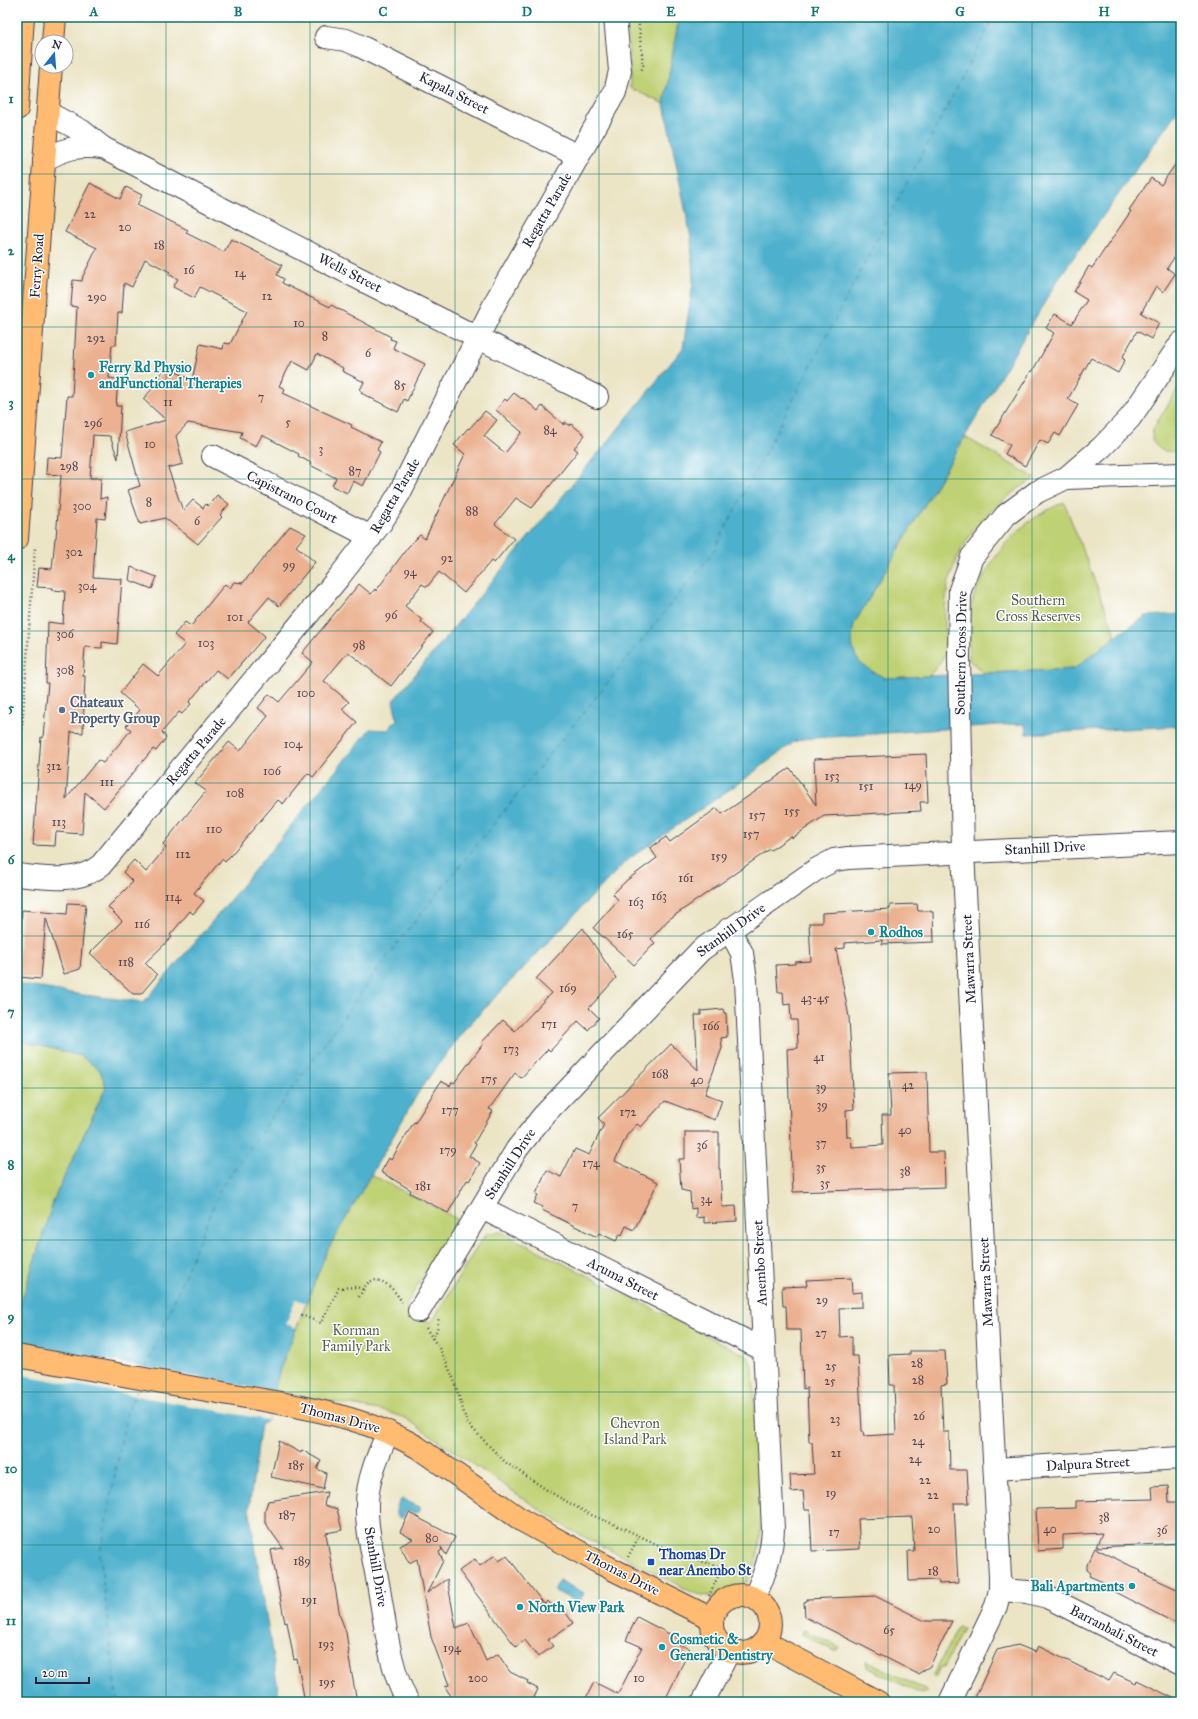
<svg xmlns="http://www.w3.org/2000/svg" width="1198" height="1719" viewBox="0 0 1198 1719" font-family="'IM FELL Great Primer',serif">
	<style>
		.green { fill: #bfd174; stroke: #707a58 }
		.water { fill: #4db0cc; stroke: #386984 }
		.pier { fill: #ebe4c5 }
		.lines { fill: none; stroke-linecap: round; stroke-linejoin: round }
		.ferry { stroke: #35627c; stroke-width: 1; stroke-dasharray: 5 4; stroke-linecap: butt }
		.building { fill: #ebb190 }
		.minor-casing { stroke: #403f50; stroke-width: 24 }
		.major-casing { stroke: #403f50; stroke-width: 24 }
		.path { stroke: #403f50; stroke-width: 2.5; stroke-dasharray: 1 3; stroke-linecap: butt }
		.minor { stroke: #fff; stroke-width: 22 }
		.major { stroke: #febb71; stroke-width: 22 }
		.grid { fill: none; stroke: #0f766e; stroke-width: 1; stroke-opacity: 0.55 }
		.culture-dot { fill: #0f9aa8; stroke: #fff; stroke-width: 1.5 }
		.service-dot { fill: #5c6f8a; stroke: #fff; stroke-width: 1.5 }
		.transit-dot { fill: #1a4fb4; stroke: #fff; stroke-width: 1.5 }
		.labels { text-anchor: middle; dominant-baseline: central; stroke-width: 3; stroke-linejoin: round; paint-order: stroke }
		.number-label { font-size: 12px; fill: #544650 }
		.street-label { font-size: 14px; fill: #22223b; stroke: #fff }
		.culture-label { font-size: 14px; font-weight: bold; fill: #0d838f; stroke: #fff; text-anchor: start }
		.park-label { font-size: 14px; fill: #595f4f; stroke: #fff }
		.service-label { font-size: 14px; font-weight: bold; fill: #4e5e75; stroke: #fff; text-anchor: start }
		.transit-label { font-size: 14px; font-weight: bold; fill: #164399; stroke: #fff; text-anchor: start }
		.neatline { fill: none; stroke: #0f766e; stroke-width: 1.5 }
		.grid-label { font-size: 13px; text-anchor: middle; font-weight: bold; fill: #0f766e }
	</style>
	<rect width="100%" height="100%" fill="#fff"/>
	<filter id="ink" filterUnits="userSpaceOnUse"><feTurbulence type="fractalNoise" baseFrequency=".025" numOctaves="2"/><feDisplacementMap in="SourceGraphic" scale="8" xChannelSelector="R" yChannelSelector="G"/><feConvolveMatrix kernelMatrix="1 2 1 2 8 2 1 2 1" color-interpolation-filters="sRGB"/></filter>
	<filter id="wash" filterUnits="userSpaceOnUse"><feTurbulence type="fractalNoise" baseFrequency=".012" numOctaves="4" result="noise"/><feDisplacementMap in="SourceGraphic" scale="16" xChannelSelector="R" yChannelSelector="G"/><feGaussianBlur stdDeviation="0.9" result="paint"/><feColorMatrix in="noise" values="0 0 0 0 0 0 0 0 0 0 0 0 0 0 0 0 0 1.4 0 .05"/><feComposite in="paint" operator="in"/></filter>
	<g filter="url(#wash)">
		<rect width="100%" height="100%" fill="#ebe4c5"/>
		<!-- green -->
		<g class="green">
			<polygon points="626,17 679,17 664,104 630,88 630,67"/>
			<path d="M1181 383V451C1166 452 1160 453 1152 440L1153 429Z"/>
			<path d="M965 437 1035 478C986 508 949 547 945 608 944 618 947 645 945 653 942 661 934 670 929 676L885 678 867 669 856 658 851 642 854 624Z"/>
			<path d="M1064 502 1116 636 1074 669 984 673 969 660C969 645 968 629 969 614 971 602 976 590 982 580 1001 542 1026 519 1064 502Z"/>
			<polygon points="17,1040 81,1056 100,1070 106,1087 54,1199 17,1315"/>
			<path d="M370 1174 457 1219 406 1305C412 1315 420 1320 432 1322L482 1239 488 1233 501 1232 747 1356 752 1365 753 1371 761 1526C758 1571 748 1608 694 1593L567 1528 407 1419 385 1411 275 1392 279 1372 327 1251Z"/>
			<polygon points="958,1627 963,1628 943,1668 940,1667 935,1678 933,1675"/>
			<polygon points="804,1630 839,1647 837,1650 832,1650 802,1634"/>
			<polygon points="866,1660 927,1691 921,1694 867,1667"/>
		</g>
		<!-- water -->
		<g class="water">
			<path d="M679 17H1181V106L1059 278 854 624C848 657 857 664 885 678L1074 669 1116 636 1146 616 1181 614V726L1026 734 1025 724 998 725 803 739 794 742 746 778 626 861 465 1029 421 1088 327 1251 279 1372 268 1420 261 1424 249 1508 280 1702H17V1315L54 1199 106 1087 100 1070 81 1056 17 1040V984L83 995 144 1002 221 911 370 729 388 730 397 719 393 701 614 434 683 348 693 283 691 238 664 104Z"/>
			<path d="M402 1499 420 1507V1511L415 1513 407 1511 403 1517 399 1518 396 1515C396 1509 397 1503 402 1499Z"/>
			<polygon points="559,1580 584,1593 579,1603 553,1590"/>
		</g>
		<!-- pier -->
		<g class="pier">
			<polygon points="296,1299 306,1303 296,1328 286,1324"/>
			<polygon points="17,1343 275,1392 268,1420 17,1374"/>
		</g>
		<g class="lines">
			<!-- ferry -->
			<g class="ferry">
				<polyline points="146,1368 221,1188 392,950 713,552 994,17"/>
				<polyline points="117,1702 100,1554 126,1416 137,1389"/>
			</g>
		</g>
		<g id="blocks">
			<!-- building -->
			<g class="building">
				<polygon points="1181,156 1181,248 1167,268 1175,274 1163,292 1156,286 1141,313 1159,323 1151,339 1137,331 1122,358 1125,360 1118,373 1091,358 1068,399 1078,405 1060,436 1055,433 1048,444 1040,440 1025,466 1005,454 1010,445 992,435 1031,371 1032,372 1054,333 1046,328 1055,314 1072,324 1087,300 1074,292 1089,266 1092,268 1131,211 1129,210 1151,178 1161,185"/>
				<polygon points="90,183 120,199 126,187 142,195 137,205 188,230 186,233 224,252 231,239 282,265 277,275 284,279 282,283 330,307 331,305 391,337 390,339 396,341 393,348 425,364 407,401 404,399 398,412 361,393 362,391 360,390 364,382 342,371 343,368 317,354 309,370 292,361 279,386 285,389 283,393 352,425 351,427 381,442 377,450 380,452 363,486 353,481 347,493 332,486 336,478 310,465 311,463 298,456 299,454 262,435 256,446 240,438 242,432 188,423 176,436 183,464 168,468 183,511 193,500 203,508 206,504 208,506 217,495 229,504 220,515 222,517 198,544 165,518 140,524 128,490 140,486 125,432 166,420 143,399 156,385 165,366 192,380 200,344 223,349 224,343 230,344 247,311 200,287 194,298 173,287 178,279 168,274 170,272 145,259 132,287 124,283 122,313 118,313 116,345 112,345 109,378 118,379 116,406 121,406 118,459 110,436 93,435 90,478 101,478 100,499 107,497 105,519 97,518 93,577 122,579 117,644 102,642 102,648 85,647 83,676 85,676 83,733 71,732 66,799 98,760 103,763 131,730 126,726 140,710 120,693 143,664 158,676 185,644 174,635 185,622 191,626 225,584 230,588 234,582 243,583 290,526 306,534 296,546 315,562 279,606 269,597 248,622 265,636 228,679 216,670 189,702 191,704 182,714 179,712 162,732 166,738 156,751 153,749 104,808 85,792 82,834 56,832 55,846 33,845 41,737 43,737 48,683 46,683 48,622 63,624 65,591 52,590 52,588 37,587 39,568 52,569 55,538 56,538 61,475 46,474 47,457 62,458 67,396 72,396 77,307 71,306 73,280 82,281 83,276 97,248 65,232"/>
				<polygon points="514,393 522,399 523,398 538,411 542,406 564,425 565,422 570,426 571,424 585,435 574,448 578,451 532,508 516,498 495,524 514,539 494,563 491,561 464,593 439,572 427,587 422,584 405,606 422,620 421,622 433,632 391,686 348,652 324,681 349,702 342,709 357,722 313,777 308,773 283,804 278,800 225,862 222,859 194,893 204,901 193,914 190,911 170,935 172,937 145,963 157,975 141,994 133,994 90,953 122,921 108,907 133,882 123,872 134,860 146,872 166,847 163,844 206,791 195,783 229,742 240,751 268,716 258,708 269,694 279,702 313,662 302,653 359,584 371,594 375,589 376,591 408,547 420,535 425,539 465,454 454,445 468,428 469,429 485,411 497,420 484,436 505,453 522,432 496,410 505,399 507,401"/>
				<polygon points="131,567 157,577 152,589 129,580"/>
				<polygon points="926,754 928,802 920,802 921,811 824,816 792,838 791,836 771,850 770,849 668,920 651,939 655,943 634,965 593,928 618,900 613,894 627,880 657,858 650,848 666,837 670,842 717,808 722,814 790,768 816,805 814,759"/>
				<polygon points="68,903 86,904 80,969 64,974 46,918 41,979 17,977 22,910 67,914"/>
				<polygon points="917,904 918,911 931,911 931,912 933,912 934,942 882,944 882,940 845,943 845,948 836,949 849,1017 854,1109 846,1110 847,1137 851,1137 852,1147 883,1145 882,1115 891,1115 889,1073 927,1072 929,1152 944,1152 945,1187 793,1192 787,1049 798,1048 797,1020 791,1020 790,1004 784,1005 783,992 778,992 776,965 795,964 795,962 811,961 809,923 822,923 822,913 890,909 890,905"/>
				<polygon points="583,928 616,978 589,1008 599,1018 588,1030 578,1021 550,1051 548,1049 521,1078 515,1073 489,1109 493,1111 474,1143 476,1144 469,1156 480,1163 469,1181 467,1180 448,1213 410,1193 411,1190 381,1172 389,1158 391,1160 414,1122 415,1123 441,1081 450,1086 452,1082 454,1083 483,1044 482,1042 503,1020 515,1031 551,993 536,979"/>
				<polygon points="723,1009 724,1013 726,1013 727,1037 721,1038 722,1048 705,1094 722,1100 715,1120 665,1101 641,1127 637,1124 627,1135 615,1161 658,1182 634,1230 626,1226 622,1235 620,1234 616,1241 599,1233 597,1237 542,1210 543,1207 534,1203 538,1195 536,1194 547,1170 561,1177 575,1149 589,1155 604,1124 598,1118 671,1044 698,1070 695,1015 701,1015 701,1011"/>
				<polygon points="685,1132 719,1132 719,1169 720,1169 722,1207 736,1206 737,1221 704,1223 704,1217 696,1218 696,1208 691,1209 690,1192 681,1190 679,1159 685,1159"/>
				<polygon points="851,1278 852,1293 862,1292 862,1307 839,1308 840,1337 852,1336 852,1356 858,1356 862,1431 863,1431 864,1436 896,1434 894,1385 890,1385 889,1355 910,1354 910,1351 945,1351 947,1384 941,1385 943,1432 949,1432 950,1470 967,1470 968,1486 969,1503 954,1503 958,1583 939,1584 938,1580 909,1581 908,1551 914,1551 912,1517 858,1519 860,1549 812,1551 810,1510 805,1510 803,1491 791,1492 790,1475 814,1474 812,1442 809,1442 807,1388 803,1389 801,1330 787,1330 786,1306 783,1306 782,1287 807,1286 806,1280"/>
				<polygon points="279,1441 301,1453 302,1450 321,1461 317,1469 326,1473 323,1489 271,1477"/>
				<polygon points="1168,1486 1169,1502 1180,1502 1181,1543 1096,1547 1102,1533 1063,1535 1063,1549 1038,1551 1036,1509 1076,1508 1076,1501 1153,1499 1152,1487"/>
				<polygon points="327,1492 324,1505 337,1509 342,1530 326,1533 340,1616 346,1632 349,1652 348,1653 357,1702 305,1702 297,1659 294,1660 287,1622 285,1623 271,1550 283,1548 270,1530 265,1521 265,1510 268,1501"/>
				<polygon points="409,1513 455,1537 446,1555 441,1547 442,1550 439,1552 443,1561 427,1593 447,1579 456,1628 469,1623 486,1661 498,1654 510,1672 528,1681 527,1683 538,1689 532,1702 455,1702 445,1687 449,1685 431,1637 417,1559 409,1563 400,1546 413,1539 400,1532"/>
				<polygon points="1095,1548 1141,1571 1140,1572 1181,1591 1181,1626 1101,1585 1103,1582 1089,1576 1091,1573 1087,1570 1087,1565"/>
				<polygon points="495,1555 499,1561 507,1556 544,1604 548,1601 558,1613 564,1610 573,1623 548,1640 553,1646 538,1657 525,1640 516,1647 459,1571 475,1559 480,1566"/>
				<polygon points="875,1596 925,1621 952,1621 930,1666 918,1674 805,1617 804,1602 807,1601 807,1599"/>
				<polygon points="637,1617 681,1640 679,1644 690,1649 664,1702 584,1702 594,1682 618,1694 642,1647 626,1640"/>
				<polygon points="1018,1645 1035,1652 1038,1646 1109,1681 1114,1673 1136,1683 1137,1680 1181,1702 973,1702 997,1650"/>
			</g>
		</g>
	</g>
	<g filter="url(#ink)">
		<use href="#blocks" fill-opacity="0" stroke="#403f50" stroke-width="1"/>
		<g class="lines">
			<!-- minor casing -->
			<g class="minor-casing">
				<g id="minor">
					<polyline points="326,37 346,40 358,45 578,156"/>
					<polyline points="48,113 82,131 103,148 370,284 597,397"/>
					<path d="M44 160C66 148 78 145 103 148"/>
					<polyline points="213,456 371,537"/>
					<polyline points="1066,478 1181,474"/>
					<path d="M17 875C45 878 78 884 101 865L339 577 381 523 399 494 497 299 615 92 620 71 615 17"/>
					<path d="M729 929 742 953 746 980 773 1529C772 1554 765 1575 754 1598"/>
					<polyline points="482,1208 764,1350"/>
					<polyline points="419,1311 517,1149 543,1116 701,950 817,869 834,860 848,858 1181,842"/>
					<path d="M388 1432C378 1455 367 1480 367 1505 366 1529 373 1554 377 1578 384 1614 389 1671 408 1702"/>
					<polyline points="995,1469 1181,1458"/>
					<polyline points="1000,1590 1028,1592 1047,1597 1181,1664"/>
					<polyline points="703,1702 729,1651"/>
					<polyline points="950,1702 996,1606 1000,1590 1000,1577 963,852 959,658 960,590 972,557 1006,515 1037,492 1066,478 1102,447 1130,418 1181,343"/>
				</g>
			</g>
			<!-- major casing -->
			<g class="major-casing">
				<g id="major">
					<polyline points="53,42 55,17"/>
					<polyline points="17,109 23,17"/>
					<polyline points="17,539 51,66"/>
					<path d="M17 1356C86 1368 154 1381 223 1393 289 1405 358 1413 417 1447L523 1521 598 1562 712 1619"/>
					<circle cx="741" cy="1624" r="29"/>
					<polyline points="765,1642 878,1702"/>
				</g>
			</g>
			<!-- path -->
			<g class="path">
				<polyline points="638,17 643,65 641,72"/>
				<polyline points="71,62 72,49"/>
				<polyline points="17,797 35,548"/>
				<path d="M359 1297C362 1293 364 1286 368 1283 381 1273 396 1292 402 1302"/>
				<polyline points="301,1315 321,1323 339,1288 357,1287 364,1290"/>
				<polyline points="426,1328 442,1353 454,1380 467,1423 505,1462 550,1492 589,1514 625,1529 683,1557 722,1567 744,1575"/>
				<polyline points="432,1339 437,1330 439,1317"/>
				<polyline points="628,1557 639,1536"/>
				<polyline points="709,1596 722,1567"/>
			</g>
			<!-- minor -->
			<use href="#minor" class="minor"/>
			<!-- major -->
			<use href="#major" class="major"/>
		</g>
	</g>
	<!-- grid -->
	<path class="grid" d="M166 17V1702M310 17V1702M455 17V1702M599 17V1702M743 17V1702M888 17V1702M1032 17V1702M17 174H1181M17 327H1181M17 479H1181M17 631H1181M17 783H1181M17 936H1181M17 1088H1181M17 1240H1181M17 1392H1181M17 1545H1181"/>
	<!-- markers -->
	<g class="culture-dot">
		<circle cx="91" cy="375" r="4"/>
		<circle cx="871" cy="932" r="4"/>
		<circle cx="1132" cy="1586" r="4"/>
		<circle cx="520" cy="1607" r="4"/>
		<circle cx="662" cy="1647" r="4"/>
	</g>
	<circle class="service-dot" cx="62" cy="710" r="4"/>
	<rect class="transit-dot" x="647" y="1558" width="8" height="8" rx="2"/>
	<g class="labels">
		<!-- number labels -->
		<g class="number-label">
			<text x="90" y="214">22</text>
			<text x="125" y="227">20</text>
			<text x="159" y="245">18</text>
			<text x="189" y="270">16</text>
			<text x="240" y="273">14</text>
			<text x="267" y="296">12</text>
			<text x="97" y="297">290</text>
			<text x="299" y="323">10</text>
			<text x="325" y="336">8</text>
			<text x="96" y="338">292</text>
			<text x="368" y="353">6</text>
			<text x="400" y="385">85</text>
			<text x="261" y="397">7</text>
			<text x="168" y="402">11</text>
			<text x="288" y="422">5</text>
			<text x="93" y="423">296</text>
			<text x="550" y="430">84</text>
			<text x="150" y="444">10</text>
			<text x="321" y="449">3</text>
			<text x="69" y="466">298</text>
			<text x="355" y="471">87</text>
			<text x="149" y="502">8</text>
			<text x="82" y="506">300</text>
			<text x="472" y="511">88</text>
			<text x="197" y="521">6</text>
			<text x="74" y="552">302</text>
			<text x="447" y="558">92</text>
			<text x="289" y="565">99</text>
			<text x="410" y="572">94</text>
			<text x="87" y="586">304</text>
			<text x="391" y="615">96</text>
			<text x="235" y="617">101</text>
			<text x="65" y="634">306</text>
			<text x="206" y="643">103</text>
			<text x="359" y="645">98</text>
			<text x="65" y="670">308</text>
			<text x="306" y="693">100</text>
			<text x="293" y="744">104</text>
			<text x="54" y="766">312</text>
			<text x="272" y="771">106</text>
			<text x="832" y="776">153</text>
			<text x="107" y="782">111</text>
			<text x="913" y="785">149</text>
			<text x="866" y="786">151</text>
			<text x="235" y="793">108</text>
			<text x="792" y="811">155</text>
			<text x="757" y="815">157</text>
			<text x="59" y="822">113</text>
			<text x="214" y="829">110</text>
			<text x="751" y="834">157</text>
			<text x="183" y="854">112</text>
			<text x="719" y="856">159</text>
			<text x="686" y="878">161</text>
			<text x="659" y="896">163</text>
			<text x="173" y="897">114</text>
			<text x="636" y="902">163</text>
			<text x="142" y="924">116</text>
			<text x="625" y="934">165</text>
			<text x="126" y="962">118</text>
			<text x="568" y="988">169</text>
			<text x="815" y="998">43-45</text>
			<text x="549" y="1024">171</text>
			<text x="711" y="1026">166</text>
			<text x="511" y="1049">173</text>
			<text x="819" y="1057">41</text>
			<text x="660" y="1074">168</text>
			<text x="489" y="1079">175</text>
			<text x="697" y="1080">40</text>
			<text x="908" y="1085">42</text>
			<text x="821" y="1087">39</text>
			<text x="822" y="1105">39</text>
			<text x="450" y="1110">177</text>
			<text x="628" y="1112">172</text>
			<text x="905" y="1130">40</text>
			<text x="821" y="1143">37</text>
			<text x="702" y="1145">36</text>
			<text x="448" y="1150">179</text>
			<text x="591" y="1163">174</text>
			<text x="821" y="1167">35</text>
			<text x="905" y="1171">38</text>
			<text x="825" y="1183">35</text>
			<text x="423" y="1186">181</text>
			<text x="706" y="1199">34</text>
			<text x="575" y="1206">7</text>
			<text x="822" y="1300">29</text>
			<text x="821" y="1333">27</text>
			<text x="917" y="1363">28</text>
			<text x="831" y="1366">25</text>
			<text x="918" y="1380">28</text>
			<text x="830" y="1381">25</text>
			<text x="919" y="1416">26</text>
			<text x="835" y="1419">23</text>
			<text x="918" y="1441">24</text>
			<text x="836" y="1453">21</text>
			<text x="915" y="1459">24</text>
			<text x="296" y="1465">185</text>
			<text x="925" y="1480">22</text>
			<text x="831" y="1493">19</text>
			<text x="933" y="1495">22</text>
			<text x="287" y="1515">187</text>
			<text x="1104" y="1517">38</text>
			<text x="934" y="1529">20</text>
			<text x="1050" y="1529">40</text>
			<text x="1162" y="1530">36</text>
			<text x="834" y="1532">17</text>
			<text x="432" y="1538">80</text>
			<text x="302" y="1561">189</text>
			<text x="933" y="1571">18</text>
			<text x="309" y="1600">191</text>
			<text x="889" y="1630">65</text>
			<text x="326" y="1644">193</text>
			<text x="452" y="1648">194</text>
			<text x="478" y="1678">200</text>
			<text x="639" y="1678">10</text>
			<text x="327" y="1682">195</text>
		</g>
		<!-- street labels -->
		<g class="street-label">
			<text transform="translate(454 93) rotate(27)">Kapala Street</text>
			<text transform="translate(547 210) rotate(-60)">Regatta Parade</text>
			<text transform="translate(37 266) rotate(-86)">Ferry Road</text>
			<text transform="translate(350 273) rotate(27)">Wells Street</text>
			<text transform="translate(395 496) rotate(-60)">Regatta Parade</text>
			<text transform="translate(292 497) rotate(27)">Capistrano Court</text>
			<text transform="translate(961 653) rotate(-89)">Southern Cross Drive</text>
			<text transform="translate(196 751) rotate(-50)">Regatta Parade</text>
			<text transform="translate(1045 848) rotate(-3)">Stanhill Drive</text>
			<text transform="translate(731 930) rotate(-36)">Stanhill Drive</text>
			<text transform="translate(969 959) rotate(-93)">Mawarra Street</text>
			<text transform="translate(510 1164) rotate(-57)">Stanhill Drive</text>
			<text transform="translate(760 1263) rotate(-93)">Anembo Street</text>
			<text transform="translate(623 1279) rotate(27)">Aruma Street</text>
			<text transform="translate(986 1282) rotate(-93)">Mawarra Street</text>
			<text transform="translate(340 1418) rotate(15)">Thomas Drive</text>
			<text transform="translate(1088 1464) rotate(-3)">Dalpura Street</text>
			<text transform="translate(376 1567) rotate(80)">Stanhill Drive</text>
			<text transform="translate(622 1573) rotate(27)">Thomas Drive</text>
			<text transform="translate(1114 1631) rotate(27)">Barranbali Street</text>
		</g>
		<!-- culture labels -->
		<g class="culture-label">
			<text x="99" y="367">Ferry Rd Physio<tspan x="99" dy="16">andFunctional Therapies</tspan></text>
			<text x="879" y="932">Rodhos</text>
			<text x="1124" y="1586" text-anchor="end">Bali Apartments</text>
			<text x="528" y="1607">North View Park</text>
			<text x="670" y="1639">Cosmetic &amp;<tspan x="670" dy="16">General Dentistry</tspan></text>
		</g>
		<!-- park labels -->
		<g class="park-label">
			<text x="1038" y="600">Southern<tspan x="1038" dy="16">Cross Reserves</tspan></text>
			<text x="356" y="1330">Korman<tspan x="356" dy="16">Family Park</tspan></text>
			<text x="635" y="1423">Chevron<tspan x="635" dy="16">Island Park</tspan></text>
		</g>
		<!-- service labels -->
		<g class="service-label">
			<text x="70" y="702">Chateaux<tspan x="70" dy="16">Property Group</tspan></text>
		</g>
		<!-- transit labels -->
		<g class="transit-label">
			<text x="659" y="1554">Thomas Dr<tspan x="659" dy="16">near Anembo St</tspan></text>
		</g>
	</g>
	<!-- margin -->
	<rect width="1198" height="1719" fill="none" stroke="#fff" stroke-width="44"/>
	<!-- north arrow -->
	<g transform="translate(54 54) rotate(17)"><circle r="19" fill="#ffffff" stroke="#a7a7b1"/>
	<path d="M0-3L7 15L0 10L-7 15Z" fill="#1f6fb2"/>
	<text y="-6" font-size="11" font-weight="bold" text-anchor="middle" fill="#22223b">N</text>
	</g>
	<!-- scale -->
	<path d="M36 1677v6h53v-6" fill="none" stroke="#22223b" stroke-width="2"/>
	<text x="42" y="1677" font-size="12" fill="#22223b" stroke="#ffffff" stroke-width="3" paint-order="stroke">20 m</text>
	<rect x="22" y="22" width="1154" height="1675" class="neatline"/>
	<g class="grid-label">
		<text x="94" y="16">A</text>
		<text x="238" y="16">B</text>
		<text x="383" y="16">C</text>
		<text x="527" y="16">D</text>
		<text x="671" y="16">E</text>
		<text x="815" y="16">F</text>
		<text x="960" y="16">G</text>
		<text x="1104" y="16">H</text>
		<text x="11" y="103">1</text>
		<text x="11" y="255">2</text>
		<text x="11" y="407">3</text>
		<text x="11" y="560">4</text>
		<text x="11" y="712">5</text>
		<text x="11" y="864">6</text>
		<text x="11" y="1016">7</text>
		<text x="11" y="1169">8</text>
		<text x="11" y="1321">9</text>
		<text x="11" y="1473">10</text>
		<text x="11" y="1625">11</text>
	</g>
</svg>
